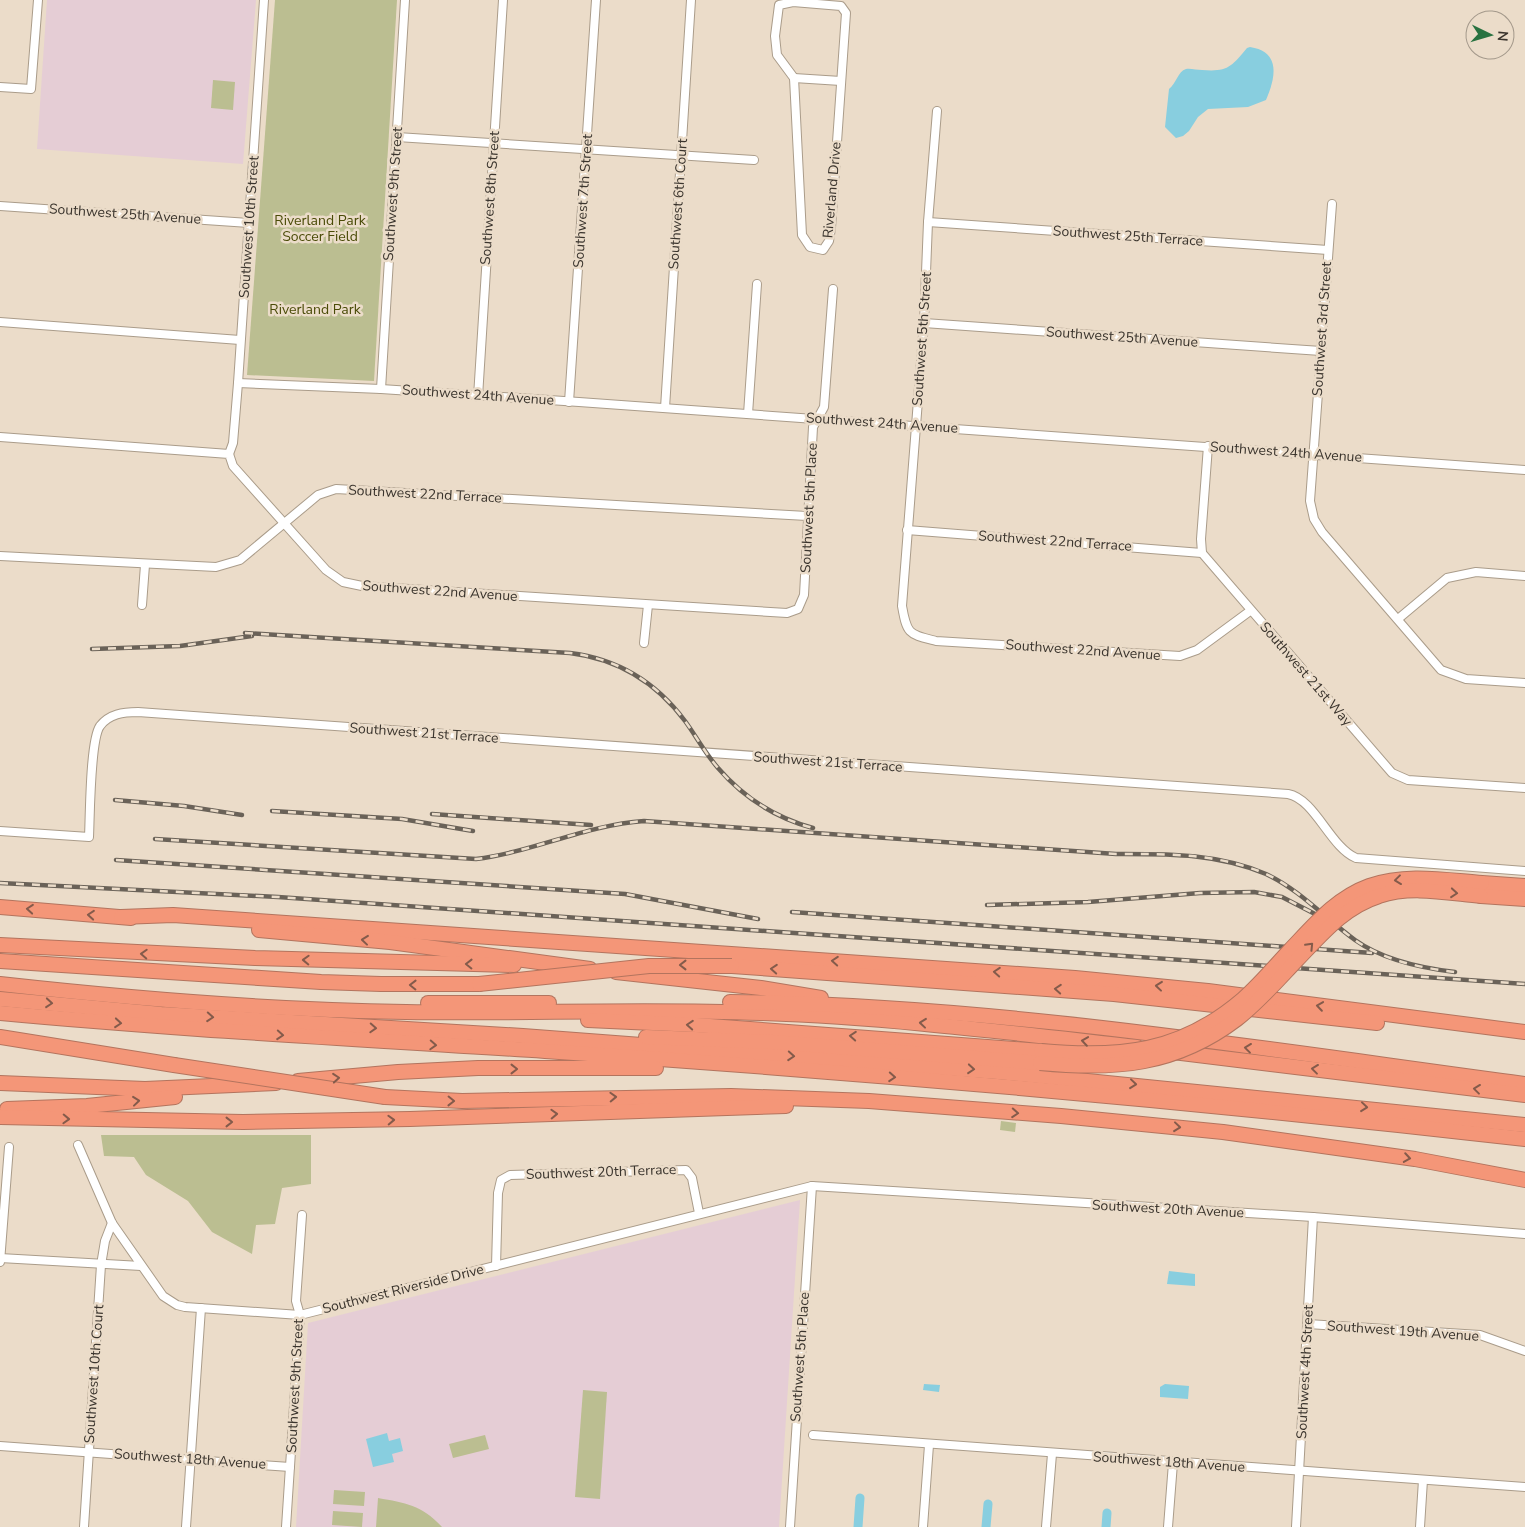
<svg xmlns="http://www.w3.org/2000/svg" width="1525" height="1527" viewBox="0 0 1525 1527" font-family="'Nunito Sans',sans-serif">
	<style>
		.education { fill: #e5cdd5 }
		.green { fill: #bbbe91 }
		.water { fill: #88cedf }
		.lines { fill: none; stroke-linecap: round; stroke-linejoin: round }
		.canal { stroke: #88cedf; stroke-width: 9 }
		.minor-casing { stroke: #aa9c8a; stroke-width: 10 }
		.motorway-casing { stroke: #b3745e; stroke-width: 16 }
		.minor { stroke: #fff; stroke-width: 8 }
		.motorway { stroke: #f49678; stroke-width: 14 }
		.rail-casing { stroke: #6a6258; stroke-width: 4.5 }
		.rail { stroke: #ebdcc9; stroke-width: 2.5; stroke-dasharray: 8; stroke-linecap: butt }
		.motorway-bridge-casing { stroke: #b3745e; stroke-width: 16; stroke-linecap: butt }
		.motorway-bridge { stroke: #f49678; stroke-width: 14 }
		.oneway { stroke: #845b4b }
		.labels { text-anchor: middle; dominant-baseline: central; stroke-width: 5; stroke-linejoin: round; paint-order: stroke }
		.street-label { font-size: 14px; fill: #3a342d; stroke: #ebdcc9 }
		.park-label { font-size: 14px; fill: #4a4b07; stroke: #ebdcc9 }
	</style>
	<rect width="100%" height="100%" fill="#ebdcc9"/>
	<!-- education -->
	<g class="education">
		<polygon points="47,0 256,0 243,164 37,149"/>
		<polygon points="800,1200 779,1527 296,1527 308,1323"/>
	</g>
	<!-- green -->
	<g class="green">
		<polygon points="275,0 397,0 374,381 247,375"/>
		<polygon points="213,80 235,82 233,110 211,108"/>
		<polygon points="1001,1121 1016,1123 1015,1132 1000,1130"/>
		<polygon points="101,1135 311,1135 311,1184 282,1188 275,1224 256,1225 252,1254 212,1232 188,1201 146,1175 134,1157 104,1156"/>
		<polygon points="583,1390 607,1392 600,1499 575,1497"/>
		<polygon points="485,1435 489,1449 453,1458 449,1444"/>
		<polygon points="334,1490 365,1492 364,1506 333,1504"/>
		<path d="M378 1498C406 1503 422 1505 442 1527H376Z"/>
		<polygon points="333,1511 363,1513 362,1527 332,1525"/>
	</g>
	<!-- water -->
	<g class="water">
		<path d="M1250 47C1282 52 1275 79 1266 100L1248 107 1208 109 1198 117 1189 131 1183 136 1176 138 1165 127 1169 89C1176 84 1178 71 1186 69 1190 68 1197 70 1202 70 1228 72 1231 67 1247 48Z"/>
		<polygon points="1169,1271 1195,1274 1195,1286 1167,1284"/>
		<polygon points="924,1384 940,1385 939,1392 923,1390"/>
		<polygon points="1165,1384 1189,1386 1188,1399 1160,1397 1160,1387"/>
		<polygon points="387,1433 389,1441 400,1438 403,1451 392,1454 394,1462 373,1467 366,1439"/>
	</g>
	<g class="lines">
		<!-- canal -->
		<g class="canal">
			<polyline points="858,1527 860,1498"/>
			<polyline points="986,1527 988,1504"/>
			<polyline points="1106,1527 1107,1513"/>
		</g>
		<!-- minor casing -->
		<g class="minor-casing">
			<g id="minor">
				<polygon points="793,2 841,6 846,13 831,228 829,241 823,250 810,247 802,235 794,78 777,55 775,36 779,5"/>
				<polyline points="794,78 841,81"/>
				<polyline points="0,87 31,89 38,0"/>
				<path d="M937 111 928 222 924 323 902 606C907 635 909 634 936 641L1180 656 1197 650 1250 611"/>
				<polyline points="397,137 754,160"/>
				<polyline points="1332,204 1310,501 1314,519 1322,532 1441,670 1466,679 1525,683"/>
				<polyline points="0,206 249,223"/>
				<polyline points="928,222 1328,250"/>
				<polyline points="0,322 240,340"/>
				<polyline points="924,323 1321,351"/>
				<polyline points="238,383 381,389 579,402 1525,470"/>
				<polyline points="381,389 405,0"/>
				<polyline points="478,397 503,0"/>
				<polyline points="569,402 596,0"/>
				<polyline points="665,408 691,0"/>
				<polyline points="748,414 757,284"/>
				<polyline points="0,437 229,454 233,466 326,570 343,582 362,586 787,613 798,609 804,595 813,427 824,407 833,289"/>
				<polyline points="1208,446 1201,539 1202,553 1392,773 1408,780 1525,788"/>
				<polyline points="229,454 233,443 238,383 264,0"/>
				<polyline points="907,530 1202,553"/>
				<polyline points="0,556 216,567 240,560 318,495 336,489 807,516"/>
				<polyline points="142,605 145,565"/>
				<polyline points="1398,619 1447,578 1476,572 1525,576"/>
				<polyline points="644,643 648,605"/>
				<path d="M0 831 89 837C90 817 90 740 100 726 109 714 123 712 138 712L1288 794C1315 799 1330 847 1356 858L1525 871"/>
				<polyline points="78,1145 112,1223 163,1296 177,1305 185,1307 300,1315 812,1186 1313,1217 1525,1234"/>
				<polyline points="0,1258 141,1266"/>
				<polyline points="0,1262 9,1147"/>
				<polyline points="496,1266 498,1193 501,1180 510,1175 686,1170 692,1178 699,1213"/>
				<polyline points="1308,1324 1480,1335 1525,1351"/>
				<polyline points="813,1435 1525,1487"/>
				<polyline points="0,1446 290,1467"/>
				<polyline points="84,1527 101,1265 105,1241 112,1223"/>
				<polyline points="186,1527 201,1308"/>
				<polyline points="286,1527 300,1315 296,1301 302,1215"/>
				<polyline points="790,1527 812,1186"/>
				<polyline points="923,1527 929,1445"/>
				<polyline points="1046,1527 1052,1454"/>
				<polyline points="1168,1527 1173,1463"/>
				<polyline points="1296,1527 1313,1217"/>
				<polyline points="1420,1527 1423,1480"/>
			</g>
		</g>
		<!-- motorway casing -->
		<g class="motorway-casing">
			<g id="motorway">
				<polyline points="1482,883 1525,886"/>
				<polyline points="1481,896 1525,899"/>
				<polyline points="0,907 131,918"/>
				<polyline points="121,917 173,915 1075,978 1208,991 1525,1032"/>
				<polyline points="259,930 390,942 590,969"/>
				<polyline points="0,945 255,958 514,965"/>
				<polyline points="0,961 321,982 381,984 479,984"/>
				<polyline points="732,966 1114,994 1377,1023"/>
				<polyline points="616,972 761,988 821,998"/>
				<path d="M0 984C135 999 270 1010 406 1012 524 1014 642 1008 761 1013 887 1017 1012 1033 1137 1047"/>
				<polyline points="0,999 161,1014 523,1036 998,1072 1525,1125"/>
				<path d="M730 1002C997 1005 1262 1049 1525 1084"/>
				<polyline points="428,1003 549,1003"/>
				<path d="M0 1013C181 1030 363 1039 545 1051 872 1073 1199 1102 1525 1139"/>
				<polyline points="588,1020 696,1025 1041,1051"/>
				<polyline points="0,1037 174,1065"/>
				<polyline points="646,1037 773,1042 1040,1063"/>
				<polyline points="1173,1052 1525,1095"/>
				<polyline points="298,1081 398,1072 478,1068 656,1068"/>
				<polyline points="0,1083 145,1089 276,1083"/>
				<polyline points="385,1097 462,1101 731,1096 869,1101 1061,1116 1223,1132 1415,1159 1525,1180"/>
				<polyline points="7,1109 87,1106 175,1097"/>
				<polyline points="0,1117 243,1122 410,1119 786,1106"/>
			</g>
		</g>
		<!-- minor -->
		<use href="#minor" class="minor"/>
		<!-- motorway -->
		<use href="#motorway" class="motorway"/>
		<!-- rail casing -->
		<g class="rail-casing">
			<g id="rail">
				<path d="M245 633 570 653C618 659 656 682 685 721 696 736 705 753 718 768 743 797 776 818 813 828"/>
				<polyline points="92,649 180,646 252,636"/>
				<polyline points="115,800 184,806 242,815"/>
				<polyline points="272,811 402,819 473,831"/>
				<polyline points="432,814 591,825"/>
				<path d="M155 839 476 859C533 852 586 825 644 821L1116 854C1168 854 1217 853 1266 874 1300 890 1325 918 1355 940 1383 960 1421 968 1455 972"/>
				<polyline points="116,860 625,894 758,919"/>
				<polyline points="0,883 278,897 1525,984"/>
				<polyline points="987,905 1088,902 1200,893 1254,892 1282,897 1315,914"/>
				<polyline points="792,912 1372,953"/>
			</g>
		</g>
		<!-- rail -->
		<use href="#rail" class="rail"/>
		<!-- motorway-bridge casing -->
		<g class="motorway-bridge-casing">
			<g id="motorway-bridge">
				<polyline points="479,984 649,966 732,966"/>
				<path d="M1041 1051C1120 1058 1180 1053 1243 999 1260 984 1275 966 1290 950 1314 925 1336 898 1369 886 1406 873 1444 880 1482 883"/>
				<path d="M1040 1063C1115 1070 1175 1066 1237 1019 1259 1002 1278 980 1297 960 1322 934 1344 907 1379 896 1411 885 1448 893 1481 896"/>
				<polyline points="174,1065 385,1097"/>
			</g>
		</g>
		<!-- motorway-bridge -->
		<use href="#motorway-bridge" class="motorway-bridge"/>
	</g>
	<!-- one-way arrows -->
	<defs><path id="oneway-chevron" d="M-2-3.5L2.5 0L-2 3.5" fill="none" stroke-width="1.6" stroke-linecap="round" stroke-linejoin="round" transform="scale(1.25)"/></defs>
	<g class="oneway">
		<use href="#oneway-chevron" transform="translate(1398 880) rotate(173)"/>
		<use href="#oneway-chevron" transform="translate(1454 893) rotate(5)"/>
		<use href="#oneway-chevron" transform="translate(30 909) rotate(-175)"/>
		<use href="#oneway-chevron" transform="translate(91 915) rotate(-175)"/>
		<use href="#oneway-chevron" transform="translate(365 940) rotate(-174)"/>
		<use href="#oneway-chevron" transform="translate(1310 946) rotate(-46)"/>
		<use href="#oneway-chevron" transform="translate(144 954) rotate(-177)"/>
		<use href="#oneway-chevron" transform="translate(306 960) rotate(-178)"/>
		<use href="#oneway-chevron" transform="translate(835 961) rotate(-176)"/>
		<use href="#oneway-chevron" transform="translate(469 964) rotate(-179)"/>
		<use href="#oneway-chevron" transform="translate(683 965) rotate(180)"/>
		<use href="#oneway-chevron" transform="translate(774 969) rotate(-176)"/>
		<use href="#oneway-chevron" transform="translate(997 972) rotate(-176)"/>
		<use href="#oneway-chevron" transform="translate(413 985) rotate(-179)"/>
		<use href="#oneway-chevron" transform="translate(1159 986) rotate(-174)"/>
		<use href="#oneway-chevron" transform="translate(1058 989) rotate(-176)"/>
		<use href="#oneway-chevron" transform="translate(49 1003) rotate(5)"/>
		<use href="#oneway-chevron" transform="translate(1320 1006) rotate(-172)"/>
		<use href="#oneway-chevron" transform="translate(210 1017) rotate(4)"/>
		<use href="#oneway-chevron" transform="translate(118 1023) rotate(5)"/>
		<use href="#oneway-chevron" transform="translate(923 1023) rotate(-174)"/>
		<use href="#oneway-chevron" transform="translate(690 1025) rotate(-176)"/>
		<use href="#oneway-chevron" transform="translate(373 1028) rotate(3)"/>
		<use href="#oneway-chevron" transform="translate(280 1035) rotate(4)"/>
		<use href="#oneway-chevron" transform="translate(853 1036) rotate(-176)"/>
		<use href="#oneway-chevron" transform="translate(1085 1041) rotate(-172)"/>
		<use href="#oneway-chevron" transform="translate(433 1045) rotate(3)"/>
		<use href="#oneway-chevron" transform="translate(1248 1048) rotate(-173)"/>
		<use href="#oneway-chevron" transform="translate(791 1056) rotate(4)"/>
		<use href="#oneway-chevron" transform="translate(514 1069)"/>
		<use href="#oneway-chevron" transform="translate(971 1069) rotate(5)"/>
		<use href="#oneway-chevron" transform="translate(1315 1069) rotate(-173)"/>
		<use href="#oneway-chevron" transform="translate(892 1077) rotate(4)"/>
		<use href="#oneway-chevron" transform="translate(336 1078) rotate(-5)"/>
		<use href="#oneway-chevron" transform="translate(1133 1084) rotate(6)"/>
		<use href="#oneway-chevron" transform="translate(1477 1089) rotate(-173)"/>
		<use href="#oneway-chevron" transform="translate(613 1097) rotate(-2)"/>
		<use href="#oneway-chevron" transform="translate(136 1101) rotate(-6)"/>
		<use href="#oneway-chevron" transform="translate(451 1101) rotate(1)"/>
		<use href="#oneway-chevron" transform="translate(1364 1107) rotate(6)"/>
		<use href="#oneway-chevron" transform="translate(1015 1113) rotate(4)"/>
		<use href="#oneway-chevron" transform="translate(554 1114) rotate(-2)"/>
		<use href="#oneway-chevron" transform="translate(66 1119) rotate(2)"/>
		<use href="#oneway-chevron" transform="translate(391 1120) rotate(-2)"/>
		<use href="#oneway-chevron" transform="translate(229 1122)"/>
		<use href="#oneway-chevron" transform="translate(1177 1127) rotate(6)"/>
		<use href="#oneway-chevron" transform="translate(1407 1158) rotate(9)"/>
	</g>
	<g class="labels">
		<!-- street labels -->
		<g class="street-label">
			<text transform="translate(832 190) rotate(-85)">Riverland Drive</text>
			<text transform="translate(393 194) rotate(-86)">Southwest 9th Street</text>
			<text transform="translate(490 198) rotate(-86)">Southwest 8th Street</text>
			<text transform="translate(583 201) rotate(-86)">Southwest 7th Street</text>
			<text transform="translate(678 204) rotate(-86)">Southwest 6th Court</text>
			<text transform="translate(125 214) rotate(4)">Southwest 25th Avenue</text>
			<text transform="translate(249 227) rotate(-86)">Southwest 10th Street</text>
			<text transform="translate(1128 236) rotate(4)">Southwest 25th Terrace</text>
			<text transform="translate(1322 329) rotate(-86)">Southwest 3rd Street</text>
			<text transform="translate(1122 337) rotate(4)">Southwest 25th Avenue</text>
			<text transform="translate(922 339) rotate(-86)">Southwest 5th Street</text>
			<text transform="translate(478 395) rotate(4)">Southwest 24th Avenue</text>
			<text transform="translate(882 423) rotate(4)">Southwest 24th Avenue</text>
			<text transform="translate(1286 452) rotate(4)">Southwest 24th Avenue</text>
			<text transform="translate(425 494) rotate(3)">Southwest 22nd Terrace</text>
			<text transform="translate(809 508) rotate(-87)">Southwest 5th Place</text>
			<text transform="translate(1055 541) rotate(4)">Southwest 22nd Terrace</text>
			<text transform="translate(440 591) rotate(4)">Southwest 22nd Avenue</text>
			<text transform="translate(1083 650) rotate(4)">Southwest 22nd Avenue</text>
			<text transform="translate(1306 674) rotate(49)">Southwest 21st Way</text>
			<text transform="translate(424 733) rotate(4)">Southwest 21st Terrace</text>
			<text transform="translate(828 762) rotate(4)">Southwest 21st Terrace</text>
			<text transform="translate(601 1172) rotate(-2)">Southwest 20th Terrace</text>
			<text transform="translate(1168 1209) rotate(3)">Southwest 20th Avenue</text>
			<text transform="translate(403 1289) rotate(-14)">Southwest Riverside Drive</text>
			<text transform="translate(1403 1331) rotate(4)">Southwest 19th Avenue</text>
			<text transform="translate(800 1357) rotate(-86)">Southwest 5th Place</text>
			<text transform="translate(1305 1372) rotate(-87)">Southwest 4th Street</text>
			<text transform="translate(94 1374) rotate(-86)">Southwest 10th Court</text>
			<text transform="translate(295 1386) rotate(-87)">Southwest 9th Street</text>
			<text transform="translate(190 1459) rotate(4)">Southwest 18th Avenue</text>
			<text transform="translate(1169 1462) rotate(4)">Southwest 18th Avenue</text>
		</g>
		<!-- park labels -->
		<g class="park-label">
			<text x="320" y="220">Riverland Park<tspan x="320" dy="16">Soccer Field</tspan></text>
			<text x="315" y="309">Riverland Park</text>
		</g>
	</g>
	<!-- north arrow -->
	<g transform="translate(1490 35) rotate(95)"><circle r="24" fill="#ebdcc9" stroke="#a4998b"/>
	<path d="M0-4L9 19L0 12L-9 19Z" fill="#287240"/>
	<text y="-8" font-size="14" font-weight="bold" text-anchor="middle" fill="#3a342d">N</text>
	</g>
</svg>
